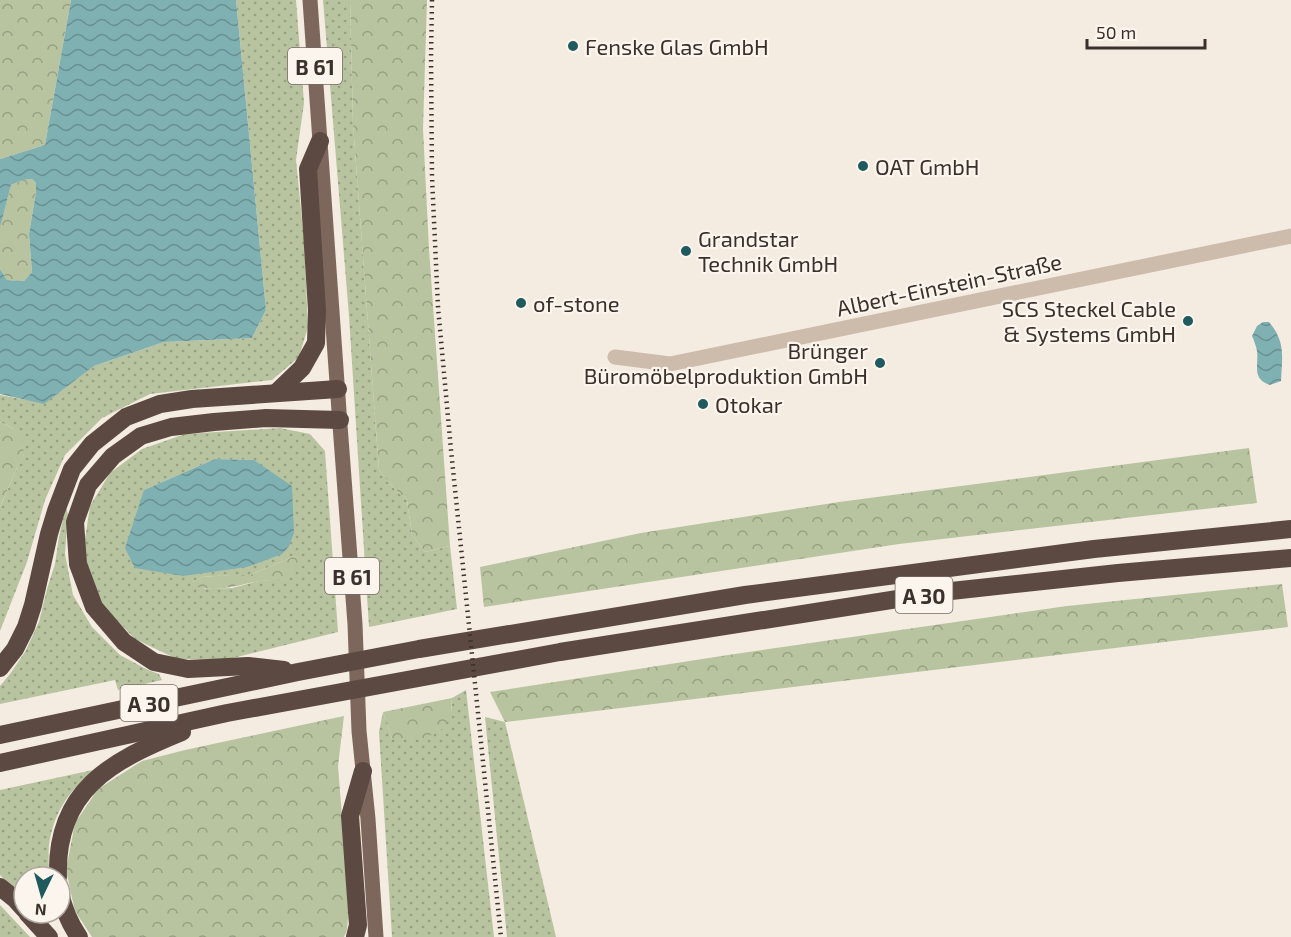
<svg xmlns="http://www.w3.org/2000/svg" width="1291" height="937" viewBox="0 0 1291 937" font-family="'Exo 2',sans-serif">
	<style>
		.grass { fill: url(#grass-dots); fill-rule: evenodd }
		.forest { fill: url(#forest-crowns) }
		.water { fill: url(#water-waves) }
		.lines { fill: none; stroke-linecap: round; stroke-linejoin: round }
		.minor { stroke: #cdbbac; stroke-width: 15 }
		.major { stroke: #7d675c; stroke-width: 15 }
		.highway { stroke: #5c4a42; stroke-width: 18 }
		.rail { stroke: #3b302b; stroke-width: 4.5; stroke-dasharray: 1.5 4.5; stroke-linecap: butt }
		.poi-dot { fill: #1f5a5e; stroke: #fbf5ee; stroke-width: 2 }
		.labels { text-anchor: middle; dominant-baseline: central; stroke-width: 4.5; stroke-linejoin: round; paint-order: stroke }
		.shield { fill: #fbf5ee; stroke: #756b66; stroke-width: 1.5 }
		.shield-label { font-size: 21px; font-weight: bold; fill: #3b302b }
		.poi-label { font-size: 22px; fill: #3b302b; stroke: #fbf5ee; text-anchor: start }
		.street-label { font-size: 22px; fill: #3b302b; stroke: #fbf5ee }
	</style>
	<defs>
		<pattern id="grass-dots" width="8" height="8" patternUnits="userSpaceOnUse" patternTransform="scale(1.5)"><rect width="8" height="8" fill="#b8c4a0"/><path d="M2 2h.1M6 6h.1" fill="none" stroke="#97a083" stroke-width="1.8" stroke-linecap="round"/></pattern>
		<pattern id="forest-crowns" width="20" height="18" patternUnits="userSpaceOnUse" patternTransform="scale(1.5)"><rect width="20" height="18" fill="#b8c4a0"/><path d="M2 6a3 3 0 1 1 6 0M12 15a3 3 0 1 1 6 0" fill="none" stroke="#97a083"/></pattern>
		<pattern id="water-waves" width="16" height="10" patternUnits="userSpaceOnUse" patternTransform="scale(1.5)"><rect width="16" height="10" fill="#7fb0b2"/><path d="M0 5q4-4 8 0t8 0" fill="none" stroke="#699091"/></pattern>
	</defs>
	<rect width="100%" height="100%" fill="#f4ebe1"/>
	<!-- grass -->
	<g class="grass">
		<polygon points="236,0 296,0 304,103 296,160 304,240 308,327 299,357 272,380 150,394 102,418 65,455 45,500 27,562 0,631 0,507 17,468 24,456 14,429 0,422 0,395 44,403 94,366 164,342 252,338 266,310"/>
		<polygon points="323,0 350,0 353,124 379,470 392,486 407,500 412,535 425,552 450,546 457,609 369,627 349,316"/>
		<path d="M280 428 310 434 325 451 338 632 225 660 177 659 135 639 98 601 83 553 90 506 110 473 142 449 185 434ZM215 459 254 460 144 490ZM295 556 282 579 259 581 232 588 205 589 193 582 202 577 230 575H250Z"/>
		<polygon points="66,506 68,515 65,554 73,595 92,627 120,655 148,670 159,674 162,680 118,690 115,680 0,704 0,686 10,674 25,652 39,622 47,589 55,564 59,537"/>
		<polygon points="466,690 494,937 392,937 379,732 383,712 392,739 451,713 452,698"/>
		<polygon points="485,717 505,722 556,937 507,937"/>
		<path d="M93 770C68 793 55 810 49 844 48 855 49 866 49 877H24V899L0 875V790Z"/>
		<polygon points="0,905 30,937 0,937"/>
	</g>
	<!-- forest -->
	<g class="forest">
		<polygon points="0,0 71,0 45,145 0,159"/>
		<polygon points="350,0 427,0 423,129 429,249 450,546 425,552 412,535 407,500 392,486 379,470 353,124"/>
		<polygon points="32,179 36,183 36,192 29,234 32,272 24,281 7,280 0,269 0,225 11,185 23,180"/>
		<polygon points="0,422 14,429 22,437 24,457 17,468 0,507"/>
		<polygon points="1249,448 1257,503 899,544 484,607 480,567 641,533 839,502"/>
		<path d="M295 556 304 564C299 570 292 574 285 578 278 581 269 580 261 581 239 584 217 594 195 586L193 582 202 577 230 575H250Z"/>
		<polygon points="1282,584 1288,627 505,722 490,692 728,655 1067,606"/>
		<polygon points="452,698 451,713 444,728 426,738 392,739 383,712"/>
		<polygon points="344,716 338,766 349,905 347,930 344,937 92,937 75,911 66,870 75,823 98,789 142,761 185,750"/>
	</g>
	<!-- water -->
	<g class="water">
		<polygon points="71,0 236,0 266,310 252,338 164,342 94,366 44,404 0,394 0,269 7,280 24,281 32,272 29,234 36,192 36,183 32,179 23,180 11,185 0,227 0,159 45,145"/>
		<path d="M1263 322H1269C1286 342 1282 357 1281 381L1270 385C1251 379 1259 365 1257 351 1256 346 1254 340 1252 336L1257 326Z"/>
		<polygon points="215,459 254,460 292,486 294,533 289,546 282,554 247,567 183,576 135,568 125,548 144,490"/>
	</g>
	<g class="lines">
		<!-- minor -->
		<polyline class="minor" points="615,357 670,364 1291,236"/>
		<!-- major -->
		<polyline class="major" points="310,0 340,425 355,624 359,731 368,819 376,937"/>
		<!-- highway -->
		<g class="highway">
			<polyline points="277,392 302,368 316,343 317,310 308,169 320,141"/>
			<polyline points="0,668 15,649 26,627 33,605 49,534 56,511 72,469 92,444 126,417 160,404 192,399 338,389"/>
			<polyline points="284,670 248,666 188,669 154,662 124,642 94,607 78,564 75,522 88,485 113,456 141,436 171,427 214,422 266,418 340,420"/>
			<polyline points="0,735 298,672 419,649 745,595 1094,549 1291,529"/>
			<polyline points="0,763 227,713 560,652 942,592 1118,573 1291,558"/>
			<path d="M58 877C55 790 111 761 182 732"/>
			<polyline points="0,887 15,899 24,909"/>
			<path d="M60 892C63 907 70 924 79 937"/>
			<polyline points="27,913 49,937"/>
			<polyline points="355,937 358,925 350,816 363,771"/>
		</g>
		<!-- rail -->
		<polyline class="rail" points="432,0 431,57 432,177 438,307 451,450 501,937"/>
	</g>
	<!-- markers -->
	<g class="poi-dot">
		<circle cx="573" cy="46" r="6"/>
		<circle cx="863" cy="166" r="6"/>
		<circle cx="686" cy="251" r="6"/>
		<circle cx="521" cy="303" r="6"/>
		<circle cx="1188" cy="321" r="6"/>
		<circle cx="880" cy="363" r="6"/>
		<circle cx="703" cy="404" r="6"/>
	</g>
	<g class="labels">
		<!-- shield labels -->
		<g class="shield">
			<rect x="288" y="48" width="54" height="36" rx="4.5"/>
			<rect x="325" y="558" width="54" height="36" rx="4.5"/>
			<rect x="895.5" y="577" width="57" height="36" rx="4.5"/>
			<rect x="120.5" y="685" width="57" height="36" rx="4.5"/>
		</g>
		<g class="shield-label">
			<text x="315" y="66">B 61</text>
			<text x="352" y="576">B 61</text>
			<text x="924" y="595">A 30</text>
			<text x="149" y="703">A 30</text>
		</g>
		<!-- poi labels -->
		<g class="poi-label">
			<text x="585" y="46">Fenske Glas GmbH</text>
			<text x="875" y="166">OAT GmbH</text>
			<text x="698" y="238">Grandstar<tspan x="698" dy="25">Technik GmbH</tspan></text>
			<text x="533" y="303">of-stone</text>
			<text x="1176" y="308" text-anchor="end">SCS Steckel Cable<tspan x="1176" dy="25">&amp; Systems GmbH</tspan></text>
			<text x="868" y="350" text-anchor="end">Brünger<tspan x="868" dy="25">Büromöbelproduktion GmbH</tspan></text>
			<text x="715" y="404">Otokar</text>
		</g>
		<!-- street labels -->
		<g class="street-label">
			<text transform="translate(949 284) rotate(-12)">Albert-Einstein-Straße</text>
		</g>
	</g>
	<!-- north arrow -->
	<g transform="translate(42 895) rotate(185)"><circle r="28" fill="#fbf5ee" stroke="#aea6a0" stroke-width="1.5"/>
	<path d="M0-4.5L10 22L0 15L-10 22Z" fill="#1f5a5e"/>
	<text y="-9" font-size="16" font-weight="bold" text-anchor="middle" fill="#3b302b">N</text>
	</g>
	<!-- scale -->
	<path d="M1087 39v9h118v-9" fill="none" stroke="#3b302b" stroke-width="3"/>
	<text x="1096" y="39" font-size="18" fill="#3b302b" stroke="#fbf5ee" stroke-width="4.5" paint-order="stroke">50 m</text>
</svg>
